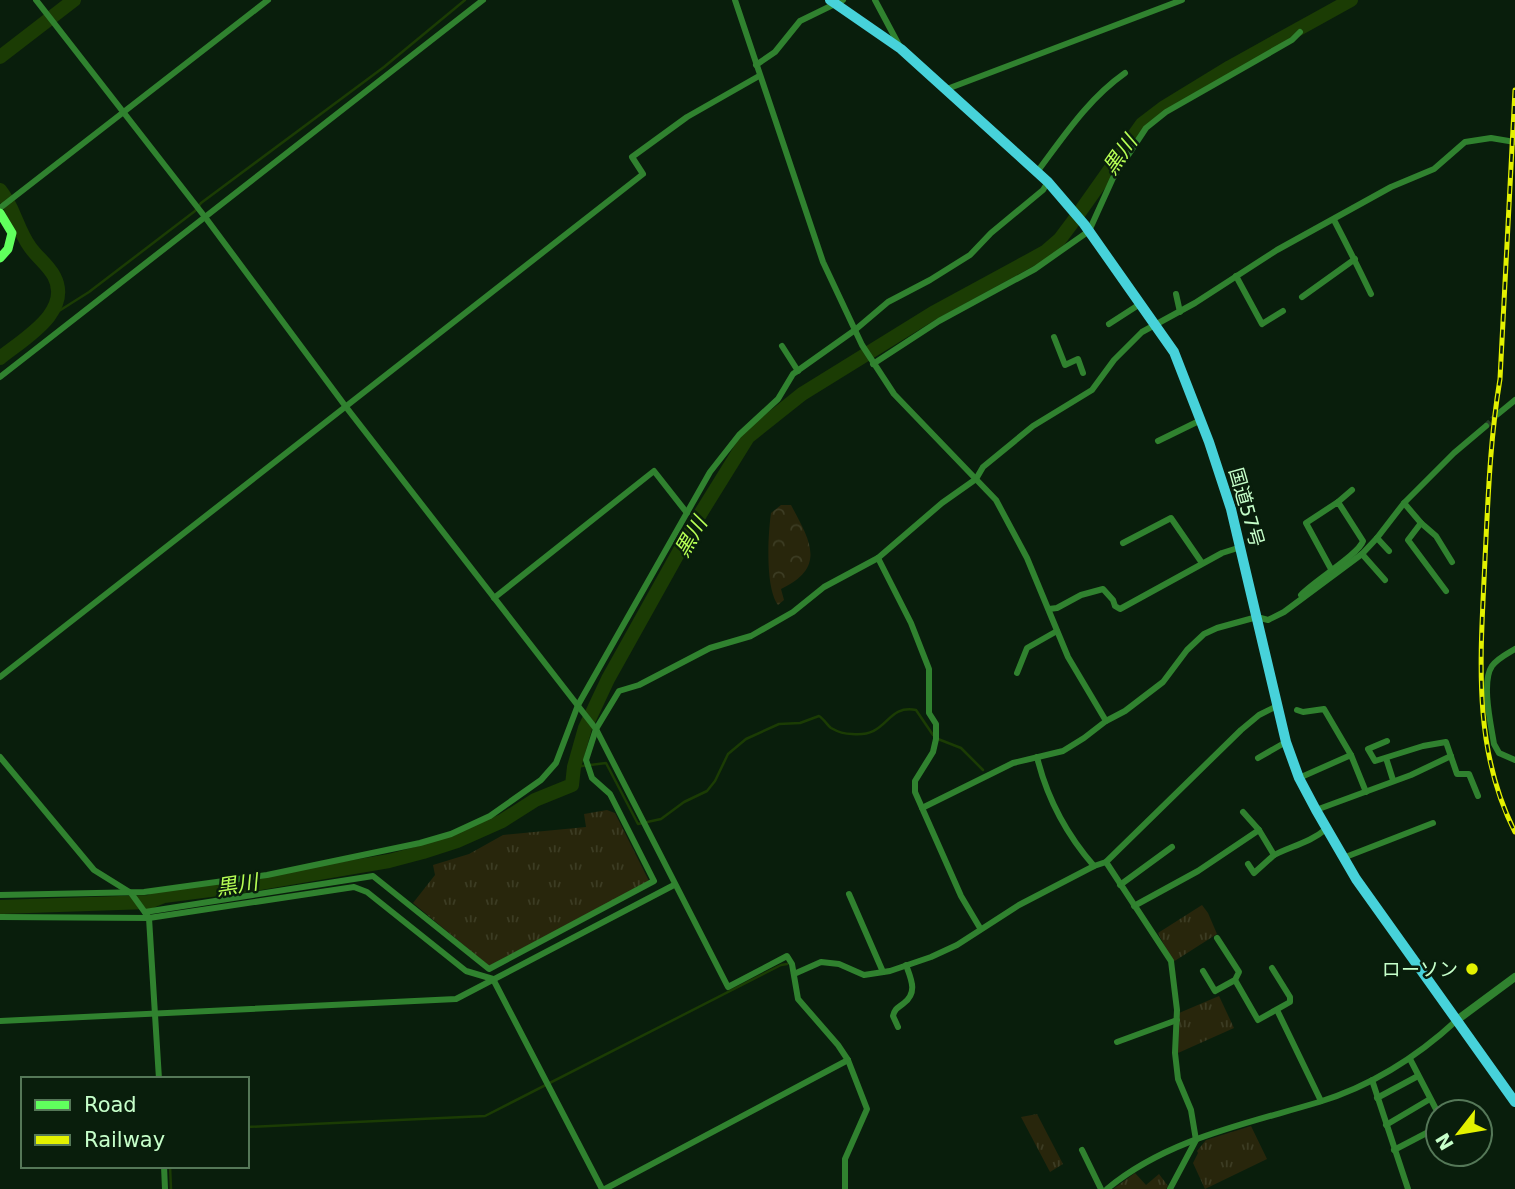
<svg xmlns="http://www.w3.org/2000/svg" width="1515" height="1189" viewBox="0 0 1515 1189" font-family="'DejaVu Sans','Noto Sans JP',sans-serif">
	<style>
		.grass { fill: url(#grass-tufts) }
		.forest { fill: url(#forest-crowns) }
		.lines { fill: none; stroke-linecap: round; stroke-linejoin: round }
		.stream { stroke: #1b3c04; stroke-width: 2.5 }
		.river { stroke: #1b3c04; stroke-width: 14 }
		.minor-tunnel { stroke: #254028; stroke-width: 6; stroke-dasharray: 6 3; stroke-linecap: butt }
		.minor { stroke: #30822f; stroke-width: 6 }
		.tertiary { stroke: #30822f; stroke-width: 8 }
		.secondary { stroke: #60ff5d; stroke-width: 9 }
		.trunk { stroke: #47d2da; stroke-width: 10 }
		.rail-casing { stroke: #e3f100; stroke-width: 5 }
		.rail { stroke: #091e0c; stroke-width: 2.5; stroke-dasharray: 8; stroke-linecap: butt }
		.poi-dot { fill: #e3f100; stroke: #091e0c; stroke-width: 2.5 }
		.labels { text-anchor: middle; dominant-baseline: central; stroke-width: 5; stroke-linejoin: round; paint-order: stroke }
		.street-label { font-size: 19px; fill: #c6ffca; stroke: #091e0c }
		.poi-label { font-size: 19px; fill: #c6ffca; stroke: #091e0c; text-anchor: end }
		.water-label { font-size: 21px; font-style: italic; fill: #b7ff54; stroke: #091e0c }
	</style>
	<defs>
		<pattern id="grass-tufts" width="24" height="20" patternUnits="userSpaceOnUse" patternTransform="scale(1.75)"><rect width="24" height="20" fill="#28260c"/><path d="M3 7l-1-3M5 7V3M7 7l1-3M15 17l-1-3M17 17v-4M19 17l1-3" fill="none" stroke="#3c3c23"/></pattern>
		<pattern id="forest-crowns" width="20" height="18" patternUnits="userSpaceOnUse" patternTransform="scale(1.75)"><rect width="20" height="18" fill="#28260c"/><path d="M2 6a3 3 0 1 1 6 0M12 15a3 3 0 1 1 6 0" fill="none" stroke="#3c3c23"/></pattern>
	</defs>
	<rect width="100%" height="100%" fill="#091e0c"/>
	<!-- grass -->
	<g class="grass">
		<polygon points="607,810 615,813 649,881 489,966 413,903 435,875 433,865 469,854 503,835 586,827 584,814"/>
		<polygon points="1202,905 1208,913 1217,934 1173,962 1158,933"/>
		<polygon points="1219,996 1234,1028 1178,1053 1179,1013"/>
		<polygon points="1037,1114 1063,1164 1050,1172 1021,1117"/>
		<polygon points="1251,1126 1267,1159 1205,1189 1193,1163 1198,1153 1197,1151 1206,1140"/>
		<polygon points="1135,1173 1146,1185 1159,1174 1168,1186 1166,1189 1113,1189"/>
	</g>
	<!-- forest -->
	<path class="forest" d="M781 505H791C809 539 828 567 781 589L784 600 778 605C765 587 768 535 771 513Z"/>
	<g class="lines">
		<!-- stream -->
		<g class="stream">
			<polyline points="51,316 89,292 195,211 201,203 384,67 465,0"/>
			<polyline points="938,739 961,748 983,770"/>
			<path d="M574 767 606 763 638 824 661 819 684 802 707 791 715 781 728 754 746 739 779 724 800 723 819 716C824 719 827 725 831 728 838 732 845 734 852 734 889 738 885 704 916 710L933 735"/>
			<polyline points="247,1127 485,1116 781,965 787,964"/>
			<polyline points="170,1166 171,1189"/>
		</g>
		<!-- river -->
		<g class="river">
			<polyline points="0,57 74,0"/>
			<path d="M0 190C14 207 17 229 30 247 37 257 48 265 54 276 73 312 23 339 0 358"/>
			<polyline points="0,907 149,902 164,896 249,885 389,861 423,852 457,841 502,821 535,800 572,785 574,767 585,728 608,679 699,516 748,437 802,394 933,313 1045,252 1060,239 1072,223 1142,124 1163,108 1230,67 1351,0"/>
		</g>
		<!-- minor-tunnel -->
		<polyline class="minor-tunnel" points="1486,426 1498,414"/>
		<!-- minor -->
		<g class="minor">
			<polyline points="36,0 205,217 346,407 596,729 728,987 787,956 792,964 798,999 838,1045 848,1060 867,1109 845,1159 845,1189"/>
			<polyline points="735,0 823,262 862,345 894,394 996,500 1027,558 1068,657 1106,721"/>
			<polyline points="875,0 900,47"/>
			<polyline points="756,65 775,52 800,21 843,0"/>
			<polyline points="947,89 1182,0"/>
			<path d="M1037 172C1064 136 1088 99 1125 73"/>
			<polyline points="0,208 268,0"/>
			<path d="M1334 220C1347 245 1359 269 1371 294"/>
			<polyline points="1236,276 1262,324 1283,311"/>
			<polyline points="1176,294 1180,312"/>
			<polyline points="1302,297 1355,259"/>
			<polyline points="1109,324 1140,304"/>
			<polyline points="1054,337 1065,365 1078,359 1083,373"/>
			<polyline points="782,346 798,371"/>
			<polyline points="873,364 939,321 1035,269 1089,231 1113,178 1146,128 1166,112 1292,40 1300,32"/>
			<polyline points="0,377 483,0"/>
			<polyline points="1498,414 1515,400"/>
			<polyline points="1158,441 1201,420"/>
			<polyline points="1338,502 1352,490"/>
			<polyline points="1404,503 1421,523 1408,540 1446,591"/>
			<polyline points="1421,523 1436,536 1452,562"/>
			<polyline points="1377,538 1389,551"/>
			<polyline points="1123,543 1171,518 1202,563"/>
			<polyline points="1362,554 1385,580"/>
			<polyline points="878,558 911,623 929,669 929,713 936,724 936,739 933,752 915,781 915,792 961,896 980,928"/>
			<path d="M1301 595C1314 581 1359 554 1363 541L1338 502 1306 523 1331 569"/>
			<polyline points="494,598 654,471 687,513"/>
			<polyline points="1049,609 1057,608 1081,595 1103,589 1113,600 1115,606 1120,609 1222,553 1241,547"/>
			<path d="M1515 649C1507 654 1498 658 1492 666 1481 682 1491 725 1494 744L1499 753 1515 760"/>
			<polyline points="1017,673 1027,648 1057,631"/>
			<polyline points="0,677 643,174 632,157 687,117 759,76"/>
			<polyline points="1297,710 1303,712 1324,709 1351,755"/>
			<polyline points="1387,741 1368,749 1375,761 1423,746 1446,742 1457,774 1469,774 1478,796"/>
			<polyline points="0,757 94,870 131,893 149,918 159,1079"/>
			<path d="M1037 757C1047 798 1066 834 1094 866"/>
			<polyline points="1258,758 1286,742"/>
			<polyline points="1386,758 1393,780"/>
			<polyline points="1299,778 1351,755 1366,792"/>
			<polyline points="922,808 1013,763 1063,751 1084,738 1106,721 1125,711 1163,682 1187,650 1204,634 1217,628 1257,617 1268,620 1284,612 1362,554 1377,538 1404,503 1454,453 1486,426"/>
			<polyline points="1316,810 1411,775 1451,756"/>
			<polyline points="1243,812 1259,830 1274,855 1254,873 1248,864"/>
			<path d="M1274 855C1292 846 1311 842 1326 829"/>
			<polyline points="1343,858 1433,823"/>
			<polyline points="1106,862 1171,961 1177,1010 1175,1053 1178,1079 1191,1110 1196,1140 1170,1189"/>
			<polyline points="1120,885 1172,847"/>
			<polyline points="849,894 883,972"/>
			<polyline points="0,895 144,892 267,875 420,843 451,834 490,816 541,780 556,763 578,705 710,472 739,435 778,399 793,374 855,330 888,302 930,280 970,255 991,233 1043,190 1048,182"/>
			<polyline points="1134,906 1198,871 1259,830"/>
			<polyline points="145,912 373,876 489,969 654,881 610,794 592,778 586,760 596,729 619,691 639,685 710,648 751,636 793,612 824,587 878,558 942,503 976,479 983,467 1033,426 1092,390 1114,360 1142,332 1195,303 1277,250 1391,187 1434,169 1465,142 1491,138 1515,142"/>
			<polyline points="0,917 149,918 354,887 367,892 466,971 493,979 602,1189"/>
			<polyline points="1203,971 1215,991 1235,980 1239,972 1217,938"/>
			<polyline points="794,974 821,962 839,964 864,975 890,971 931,957 957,945 1019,905 1094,866 1106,862 1241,730 1259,715 1277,706"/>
			<polyline points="1235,980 1258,1020 1290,1002 1290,997 1272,968"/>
			<polyline points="1277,1010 1321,1101"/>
			<polyline points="0,1021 456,999 674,885"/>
			<path d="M898 1027 893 1016C895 1008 898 1008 904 1003 918 992 911 979 906 965"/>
			<polyline points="1117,1042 1177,1020"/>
			<polyline points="1410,1059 1438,1113"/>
			<polyline points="1372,1080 1408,1189"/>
			<polyline points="1377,1098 1418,1076"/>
			<polyline points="1386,1125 1430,1099"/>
			<polyline points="1082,1150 1101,1189"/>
			<polyline points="1394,1150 1438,1127"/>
			<polyline points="164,1166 165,1189"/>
			<polyline points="605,1189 848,1060"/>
			<path d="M1107 1189C1167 1139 1246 1124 1319 1102 1371 1086 1417 1057 1457 1020"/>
		</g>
		<!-- tertiary -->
		<polyline class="tertiary" points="1457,1020 1515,977"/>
		<!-- secondary -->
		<polyline class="secondary" points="0,213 12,233 8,249 0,258"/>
		<!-- trunk -->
		<polyline class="trunk" points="830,0 901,49 1048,182 1084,224 1174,352 1209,442 1231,509 1286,742 1299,778 1316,810 1356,879 1515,1102"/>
		<!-- rail casing -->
		<g class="rail-casing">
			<path id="rail" d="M1515 90 1500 379C1490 439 1488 499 1485 559 1481 652 1471 746 1515 832"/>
		</g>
		<!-- rail -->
		<use href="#rail" class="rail"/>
	</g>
	<!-- markers -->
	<circle class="poi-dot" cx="1472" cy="969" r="7"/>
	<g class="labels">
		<!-- street labels -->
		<g class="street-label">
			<text transform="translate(1247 507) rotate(74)">国道57号</text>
		</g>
		<!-- poi labels -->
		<g class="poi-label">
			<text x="1458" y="969">ローソン</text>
		</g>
		<!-- water labels -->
		<g class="water-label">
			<text transform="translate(1120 155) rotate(-55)">黒川</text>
			<text transform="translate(691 537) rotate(-60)">黒川</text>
			<text transform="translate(237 885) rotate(-9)">黒川</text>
		</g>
	</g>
	<!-- legend -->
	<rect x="21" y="1077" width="228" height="91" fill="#091e0c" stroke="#557858" stroke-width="2"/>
	<rect x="35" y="1100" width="35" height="10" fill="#60ff5d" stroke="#557858" stroke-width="2"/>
	<text x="84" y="1112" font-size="21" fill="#c6ffca">Road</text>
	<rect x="35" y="1135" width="35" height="10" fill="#e3f100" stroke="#557858" stroke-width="2"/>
	<text x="84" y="1147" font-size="21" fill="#c6ffca">Railway</text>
	<!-- north arrow -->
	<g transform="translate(1459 1133) rotate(239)"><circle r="33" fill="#091e0c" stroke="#557858" stroke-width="2"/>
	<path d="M0-5L12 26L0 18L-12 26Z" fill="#e3f100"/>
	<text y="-10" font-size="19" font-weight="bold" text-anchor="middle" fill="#c6ffca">N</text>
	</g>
</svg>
